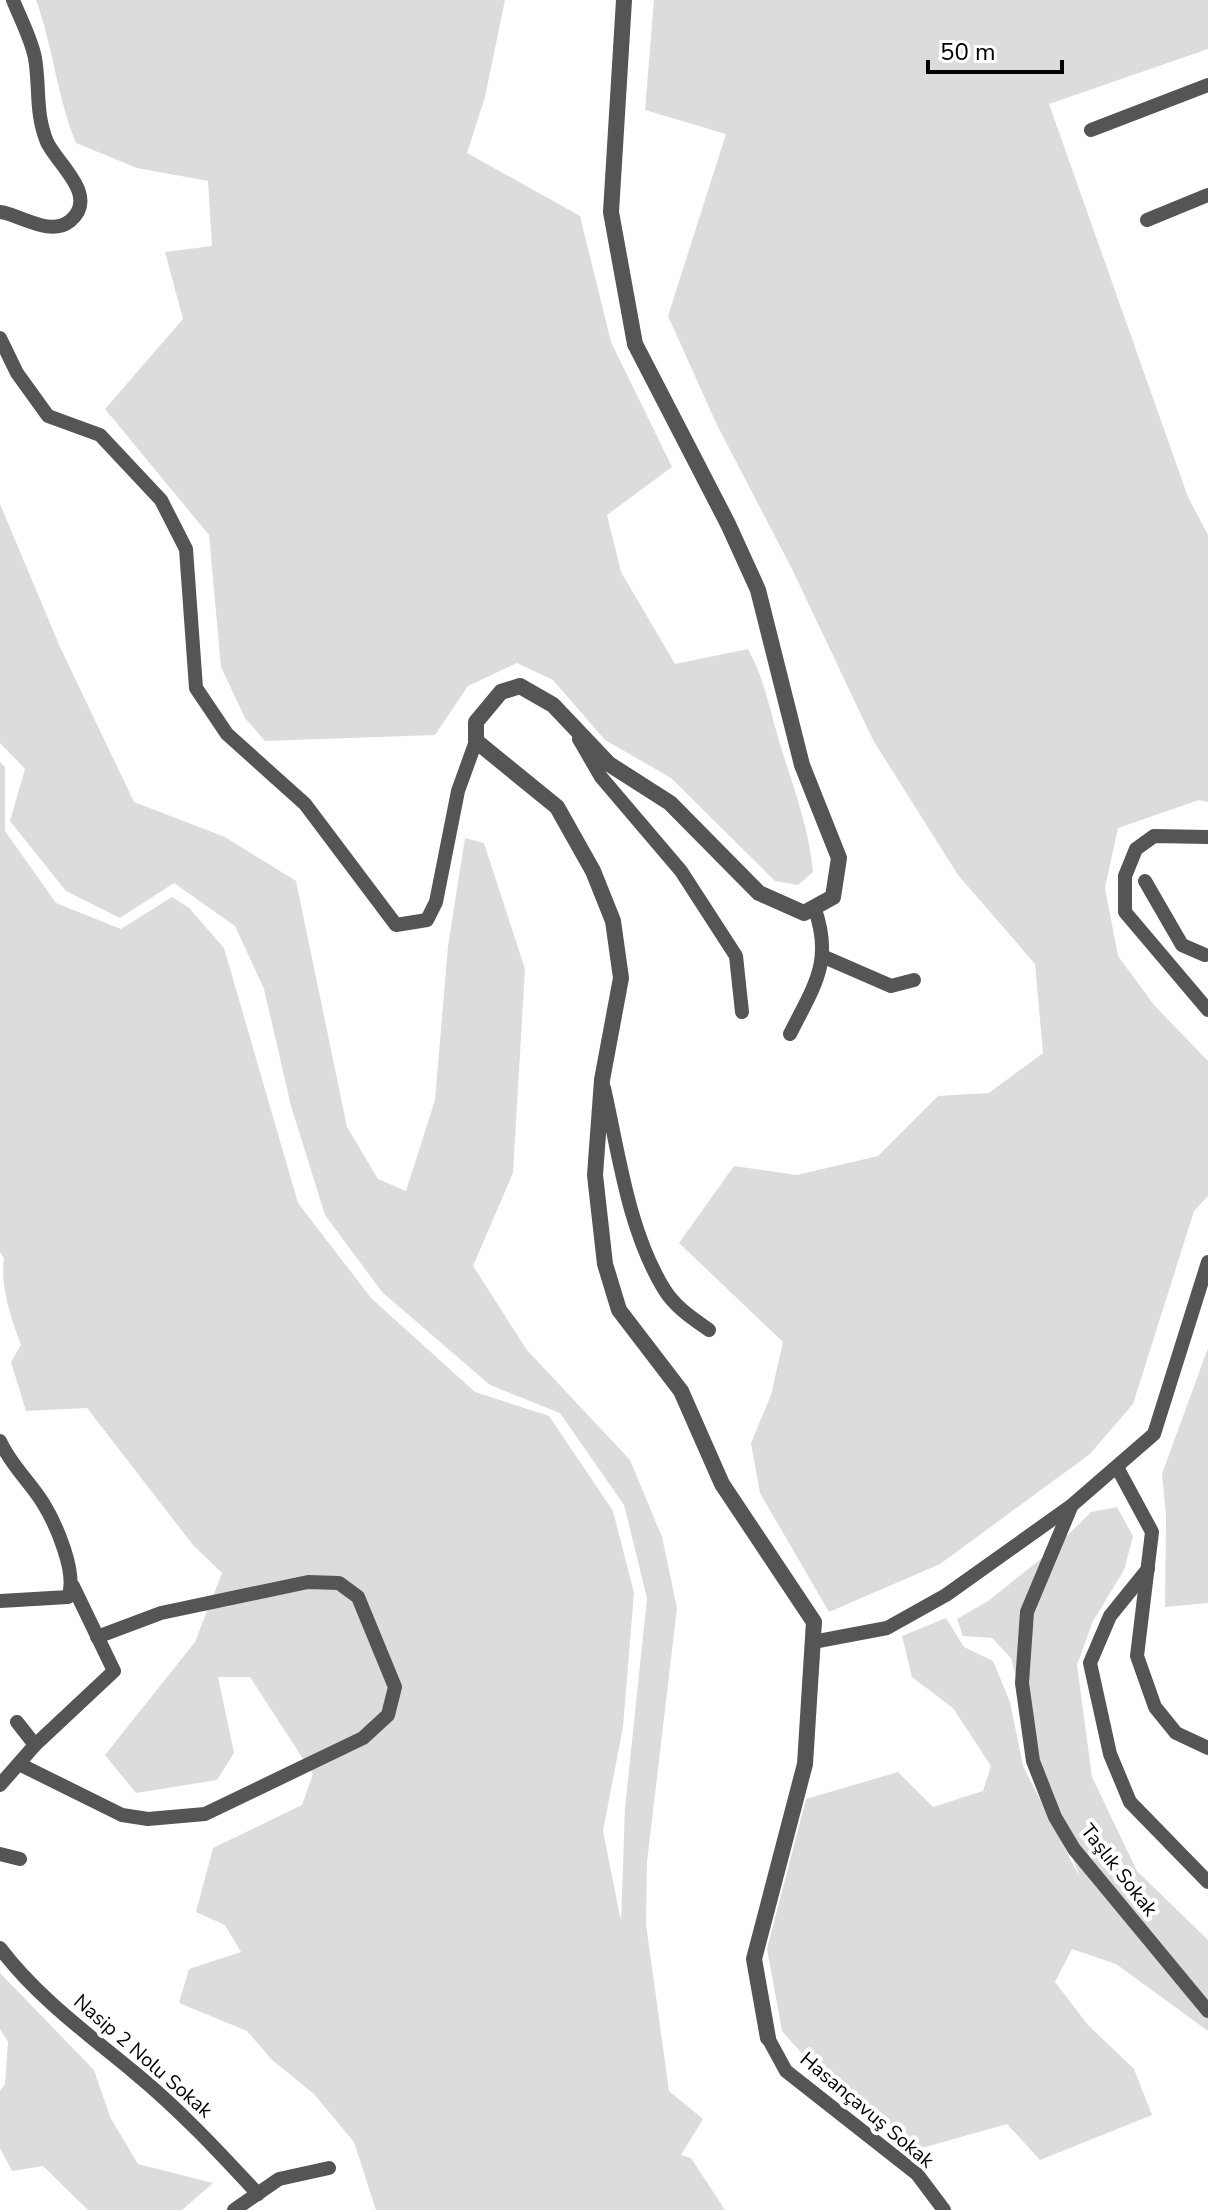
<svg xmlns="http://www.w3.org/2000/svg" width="1208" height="2210" viewBox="0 0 1208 2210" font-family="'Nunito Sans',sans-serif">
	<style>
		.green { fill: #dcdcdc }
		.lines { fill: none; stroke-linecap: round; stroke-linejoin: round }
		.minor { stroke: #555; stroke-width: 14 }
		.tertiary { stroke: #555; stroke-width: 16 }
		.labels { text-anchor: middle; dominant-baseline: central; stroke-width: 8; stroke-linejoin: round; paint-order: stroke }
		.street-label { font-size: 20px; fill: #000; stroke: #fff }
	</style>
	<rect width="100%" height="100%" fill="#fff"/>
	<!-- green -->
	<g class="green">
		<path d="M36 0H505L485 97 467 153 580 216 611 342 672 467 607 515 621 572 675 664 748 649C765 680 770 711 780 744 793 787 809 827 813 872L798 885 775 881 671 778 605 740 553 680 517 663 468 686 435 735 265 741 245 718 221 667 209 535 105 409 183 319 165 252 212 246 208 181 137 168 76 143C57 96 53 47 36 0Z"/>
		<polygon points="654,0 1208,0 1208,49 1049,104 1188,497 1208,535 1208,802 1199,800 1118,828 1105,888 1118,956 1154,1005 1208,1061 1208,1196 1194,1211 1133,1404 1090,1454 940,1564 829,1612 760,1493 751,1443 771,1395 783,1342 679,1243 734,1166 797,1175 878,1156 938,1096 989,1093 1043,1053 1035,964 958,875 873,740 792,569 717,425 668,316 726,134 645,110"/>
		<path d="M0 504 60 647 134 802 225 837 296 881 347 1127 378 1179 406 1191 435 1100 448 946 465 838 484 843 525 969 513 1173 473 1266 527 1350 630 1460 662 1537 677 1608 647 1862 646 1924 669 2091 703 2119 681 2155 691 2158 725 2210H376L354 2142 314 2094 272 2060 247 2031 179 2003 189 1969 241 1952 225 1925 196 1912 213 1848 302 1805 313 1774 250 1677H218L234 1753 217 1780 136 1793 105 1755 195 1642 222 1573 193 1545 87 1408 26 1411 11 1362 21 1345C11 1318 0 1287 4 1258L0 1252V762L5 767V831L56 903 121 929 172 897 189 908 224 948 298 1203 371 1298 475 1392 549 1416 613 1511 634 1593 623 1727 603 1831 621 1921 625 1808 647 1598 624 1505 560 1413 490 1385 382 1292 325 1215 291 1106 264 989 235 926 174 883 120 918 66 891 10 821 25 769 0 743Z"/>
		<polygon points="1208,1348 1208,1603 1165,1607 1166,1516 1162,1474"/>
		<polygon points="1117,1507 1133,1536 1124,1570 1093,1621 1077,1665 1092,1777 1137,1871 1208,1940 1208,2031 1116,1964 1072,1949 1055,1982 1088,2025 1134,2069 1152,2115 1040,2160 1007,2124 922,2148 827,2082 782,2031 767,1949 806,1799 898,1772 933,1807 983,1791 991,1766 953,1708 912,1677 902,1636 946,1618 964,1647 993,1661 1010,1702 1023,1766 1080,1878 1039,1766 1011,1658 992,1638 963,1636 957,1619 988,1601 1056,1547 1091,1512"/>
		<polygon points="0,1973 94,2070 110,2117 138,2164 213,2183 182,2210 88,2210 43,2166 12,2171 0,2148 0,2091 5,2084 8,2042 0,2029"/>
	</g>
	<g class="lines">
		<!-- minor -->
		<g class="minor">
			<polyline points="1091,130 1208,85"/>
			<path d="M0 212C21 215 50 237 70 221 100 196 57 164 47 142 35 113 40 87 35 58 31 38 20 18 13 0"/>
			<polyline points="1147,220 1208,195"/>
			<polyline points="0,338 17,373 48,416 100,435 161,500 186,549 196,688 227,734 305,804 396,925 427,920 436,902 458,791 476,741"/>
			<polyline points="579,739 601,777 681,871 736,956 742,1012"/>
			<polyline points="1208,837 1154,836 1136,849 1125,876 1125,912 1208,1010"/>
			<polyline points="1145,881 1182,945 1205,955"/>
			<polyline points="822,956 891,986 914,980"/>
			<path d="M790 1034C814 986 834 961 814 907"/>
			<path d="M604 1088C619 1154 628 1230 664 1289 675 1307 692 1318 709 1330"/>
			<path d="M0 1441C10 1464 30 1482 43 1503 56 1524 78 1574 68 1597L0 1601"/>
			<polyline points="1118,1469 1152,1532 1137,1656 1155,1707 1176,1733 1208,1748"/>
			<polyline points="1071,1507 1027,1612 1022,1683 1033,1761 1055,1817 1074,1849 1208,2011"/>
			<polyline points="1148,1569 1110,1616 1090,1663 1110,1754 1130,1802 1208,1882"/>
			<polyline points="813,1642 887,1628 946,1595 1071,1506 1154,1434 1208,1262"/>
			<polyline points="35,1745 114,1671 73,1586"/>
			<polyline points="19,1764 122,1815 148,1819 205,1814 363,1738 388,1715 395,1687 358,1597 339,1583 308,1582 161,1613 97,1637"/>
			<polyline points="0,1785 35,1745 17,1722"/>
			<polyline points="0,1854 20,1859"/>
			<path d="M0 1948C37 1997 88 2034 135 2073 180 2110 219 2152 258 2194"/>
			<polyline points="768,2038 786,2071 917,2174 944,2210"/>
			<polyline points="234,2210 279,2179 329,2168"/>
		</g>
		<!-- tertiary -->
		<polyline class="tertiary" points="624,0 611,212 635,344 728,524 758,590 802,765 839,858 833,897 804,913 759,893 670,803 609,764 553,705 520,686 501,692 476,722 476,741 557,807 593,871 613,921 621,978 602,1080 595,1175 605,1264 619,1310 681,1391 722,1484 814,1622 805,1764 754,1959 768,2038"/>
	</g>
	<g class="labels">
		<!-- street labels -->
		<g class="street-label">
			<text transform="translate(1119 1870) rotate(52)">Taşlık Sokak</text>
			<text transform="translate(143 2056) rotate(41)">Nasip 2 Nolu Sokak</text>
			<text transform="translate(867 2110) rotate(40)">Hasançavuş Sokak</text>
		</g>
	</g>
	<!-- scale -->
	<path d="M928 60v12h134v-12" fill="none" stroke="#000000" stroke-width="4"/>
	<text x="940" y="60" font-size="24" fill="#000000" stroke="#ffffff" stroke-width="6" paint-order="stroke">50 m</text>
</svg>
